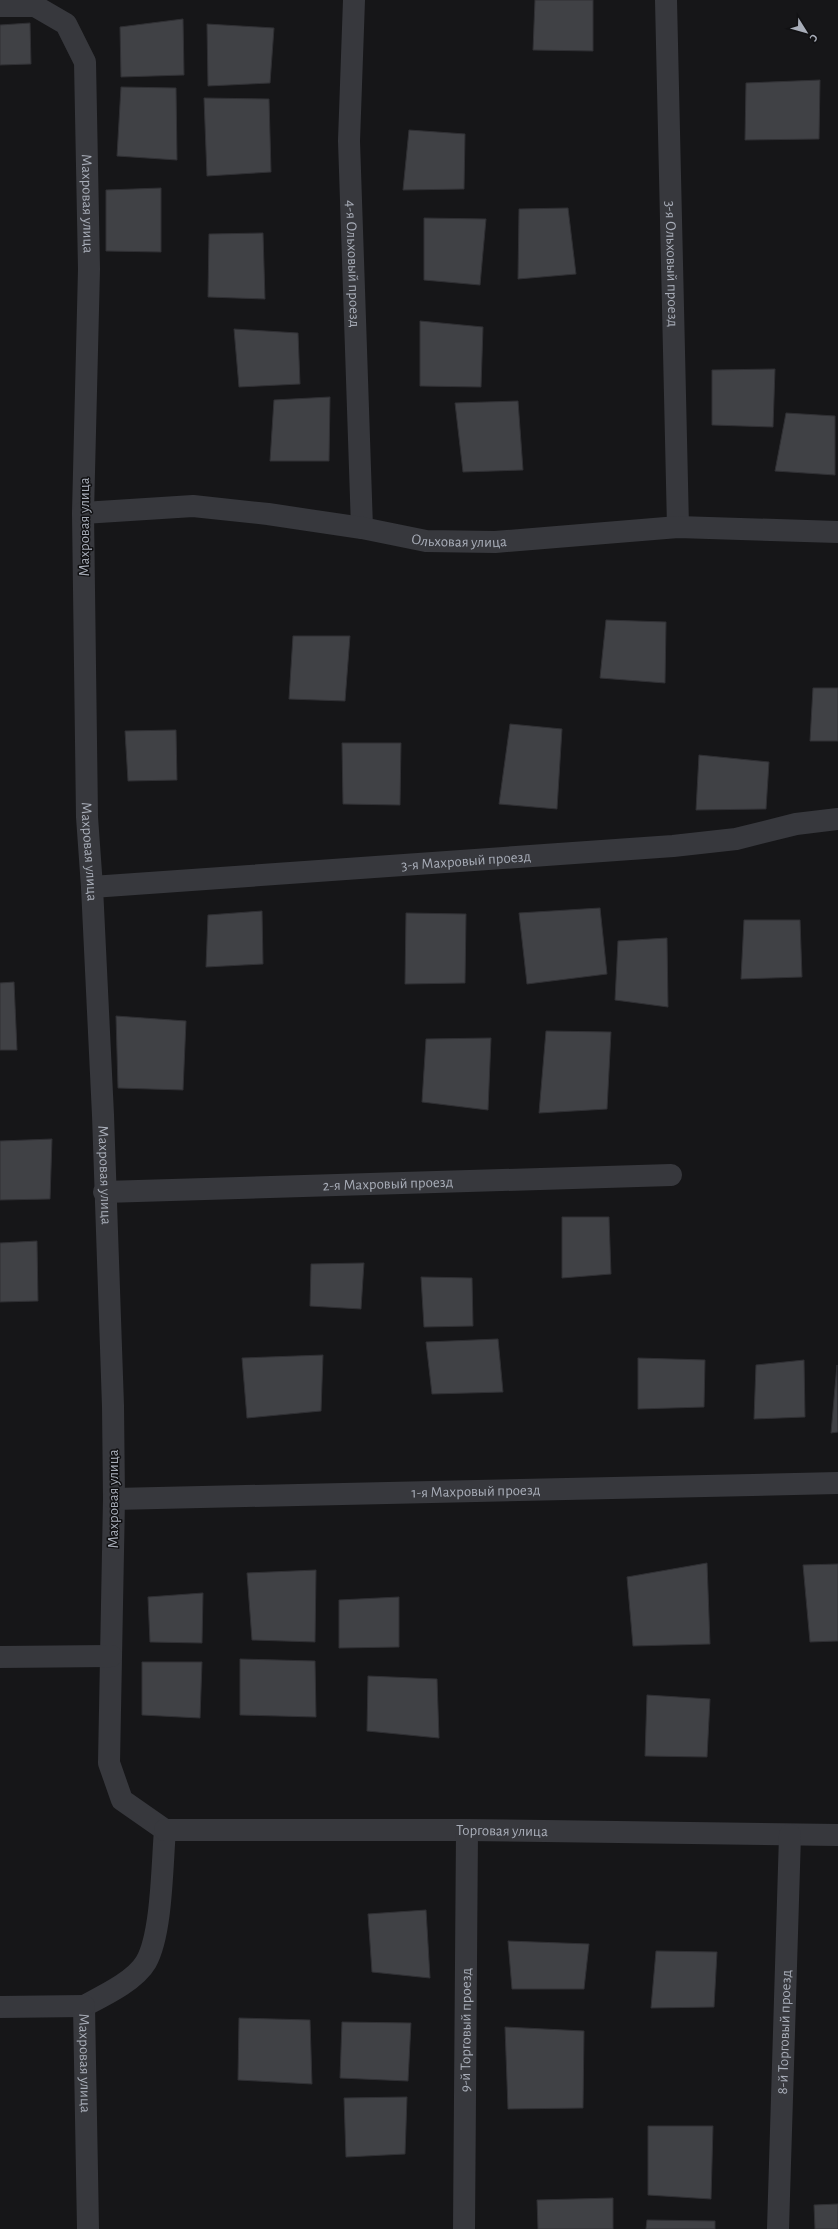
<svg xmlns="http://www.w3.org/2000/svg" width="838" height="2229" viewBox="0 0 838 2229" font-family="'Alegreya Sans',sans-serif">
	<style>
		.building { fill: #404145; stroke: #303034 }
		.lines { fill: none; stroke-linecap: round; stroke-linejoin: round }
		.minor { stroke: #37383d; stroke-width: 22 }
		.labels { text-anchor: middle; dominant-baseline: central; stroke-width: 3; stroke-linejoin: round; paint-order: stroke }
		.street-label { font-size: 15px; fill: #a8adb8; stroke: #111113 }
	</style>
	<rect width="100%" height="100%" fill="#161618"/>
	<!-- building -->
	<g class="building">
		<polygon points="535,0 593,0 593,51 533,50"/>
		<polygon points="183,19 184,75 121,77 120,27"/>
		<polygon points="30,23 31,64 0,65 0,25"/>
		<polygon points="207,24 274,28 270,83 208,86"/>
		<polygon points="820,80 819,139 745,140 746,83"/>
		<polygon points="121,87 176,88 177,160 117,156"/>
		<polygon points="204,98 269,99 271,172 207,176"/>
		<polygon points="409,130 465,134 464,189 403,190"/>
		<polygon points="161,188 161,252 106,251 106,190"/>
		<polygon points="568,208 576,274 518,279 519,209"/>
		<polygon points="424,218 486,219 480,285 424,280"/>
		<polygon points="263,233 265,299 208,297 209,234"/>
		<polygon points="420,321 483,327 481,387 420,386"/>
		<polygon points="234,329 298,333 300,384 239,387"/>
		<polygon points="775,369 773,427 712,425 712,370"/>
		<polygon points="330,397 329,461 270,461 274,400"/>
		<polygon points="518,401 523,470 463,472 455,403"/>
		<polygon points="786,413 835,416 835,475 775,471"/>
		<polygon points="606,620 666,622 665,683 600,678"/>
		<polygon points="293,636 350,636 345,701 289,699"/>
		<polygon points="813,688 838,688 838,741 810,741"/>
		<polygon points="510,724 562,729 557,809 499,804"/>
		<polygon points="176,730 177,780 128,781 125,731"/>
		<polygon points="342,743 401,743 400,805 343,804"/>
		<polygon points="699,755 769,762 766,809 696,810"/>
		<polygon points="600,908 607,974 527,984 519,913"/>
		<polygon points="262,911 263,964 206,967 208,915"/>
		<polygon points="406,913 466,914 465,983 405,984"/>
		<polygon points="744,920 800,920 802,977 741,979"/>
		<polygon points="667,938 668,1007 615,1000 618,941"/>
		<polygon points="14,982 17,1050 0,1050 0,983"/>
		<polygon points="116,1016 186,1021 183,1090 118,1088"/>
		<polygon points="546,1031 611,1032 607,1109 539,1113"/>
		<polygon points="491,1038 488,1110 422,1102 426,1039"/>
		<polygon points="52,1139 50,1199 0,1200 0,1141"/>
		<polygon points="562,1217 609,1217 611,1274 562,1278"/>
		<polygon points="37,1241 38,1301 0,1302 0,1243"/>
		<polygon points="364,1263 361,1309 310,1306 311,1264"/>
		<polygon points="421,1277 472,1278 473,1326 424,1327"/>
		<polygon points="498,1339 503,1392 432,1394 426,1342"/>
		<polygon points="323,1355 321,1411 247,1418 242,1358"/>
		<polygon points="638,1358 705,1360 704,1407 638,1409"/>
		<polygon points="804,1360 805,1417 754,1419 756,1365"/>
		<polygon points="837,1365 838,1432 831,1433"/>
		<polygon points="707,1563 710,1644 633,1646 627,1577"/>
		<polygon points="838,1564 838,1641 810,1642 803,1565"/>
		<polygon points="316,1570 315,1642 252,1640 247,1573"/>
		<polygon points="203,1593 202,1643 150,1642 148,1597"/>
		<polygon points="399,1597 399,1647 339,1648 339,1600"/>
		<polygon points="240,1659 315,1661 316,1717 240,1715"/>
		<polygon points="142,1662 202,1662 200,1718 142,1715"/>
		<polygon points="368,1676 437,1679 439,1738 367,1731"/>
		<polygon points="647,1695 710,1699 707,1757 645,1756"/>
		<polygon points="426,1910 430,1978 372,1972 368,1914"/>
		<polygon points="508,1941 589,1944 584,1989 512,1989"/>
		<polygon points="656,1951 717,1952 714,2007 651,2008"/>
		<polygon points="239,2018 310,2020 312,2084 238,2080"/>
		<polygon points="342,2022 411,2023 408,2081 340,2078"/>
		<polygon points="505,2027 584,2031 583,2108 508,2109"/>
		<polygon points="407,2097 405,2154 346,2157 344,2098"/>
		<polygon points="648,2126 713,2126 711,2199 648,2195"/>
		<polygon points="613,2198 613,2229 538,2229 537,2200"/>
		<polygon points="838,2204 838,2229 815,2229 814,2205"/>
		<polygon points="647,2220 715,2221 715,2229 646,2229"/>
	</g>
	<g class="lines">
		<!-- minor -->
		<g class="minor">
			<path id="s1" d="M354 0 349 141 362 528"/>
			<path id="s2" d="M666 0 678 527"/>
			<path id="s3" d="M0 6H35L66 24 85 62 89 269 83 513 87 817 92 887 103 1115 113 1406 114 1499 109 1763 122 1800 165 1830C162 1865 162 1934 146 1962 135 1981 103 1996 84 2006L88 2229"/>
			<path id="s4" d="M83 513 193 506 268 514 362 528 426 541 495 542 678 527 838 532"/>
			<path id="s5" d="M92 887 673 846 736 839 796 824 838 819"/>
			<path id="s6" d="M104 1192 671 1175"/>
			<path id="s7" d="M114 1499 838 1483"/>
			<polyline points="0,1657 111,1656"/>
			<path id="s8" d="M165 1830H467L838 1835"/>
			<polyline points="0,2007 84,2006"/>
			<path id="s9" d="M464 2229 467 1830"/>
			<path id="s10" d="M778 2229 790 1835"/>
		</g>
	</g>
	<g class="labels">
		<!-- street labels -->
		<g class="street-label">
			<text stroke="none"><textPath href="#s3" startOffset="255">Махровая улица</textPath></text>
			<text stroke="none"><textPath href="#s1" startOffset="264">4-я Ольховый проезд</textPath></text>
			<text stroke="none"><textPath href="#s2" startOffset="264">3-я Ольховый проезд</textPath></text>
			<text transform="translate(84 527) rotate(-90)">Махровая улица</text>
			<text stroke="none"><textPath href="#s4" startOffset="379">Ольховая улица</textPath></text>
			<text stroke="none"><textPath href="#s3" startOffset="903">Махровая улица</textPath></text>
			<text stroke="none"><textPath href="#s5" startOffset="375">3-я Махровый проезд</textPath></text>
			<text stroke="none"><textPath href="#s3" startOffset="1227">Махровая улица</textPath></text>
			<text stroke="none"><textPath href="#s6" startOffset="284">2-я Махровый проезд</textPath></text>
			<text stroke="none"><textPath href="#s7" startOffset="362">1-я Махровый проезд</textPath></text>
			<text transform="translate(113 1499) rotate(-90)">Махровая улица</text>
			<text stroke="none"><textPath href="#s8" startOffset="337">Торговая улица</textPath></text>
			<text stroke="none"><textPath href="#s9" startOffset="199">9-й Торговый проезд</textPath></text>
			<text stroke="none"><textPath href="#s10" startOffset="197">8-й Торговый проезд</textPath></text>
			<text stroke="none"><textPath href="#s3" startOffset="2175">Махровая улица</textPath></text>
		</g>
	</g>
	<!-- north arrow -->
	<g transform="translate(806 32) rotate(127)" stroke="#111113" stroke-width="3" paint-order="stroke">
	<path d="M0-3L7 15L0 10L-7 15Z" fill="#a8adb8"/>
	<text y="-6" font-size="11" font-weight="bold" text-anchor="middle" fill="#a8adb8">С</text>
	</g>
</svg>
